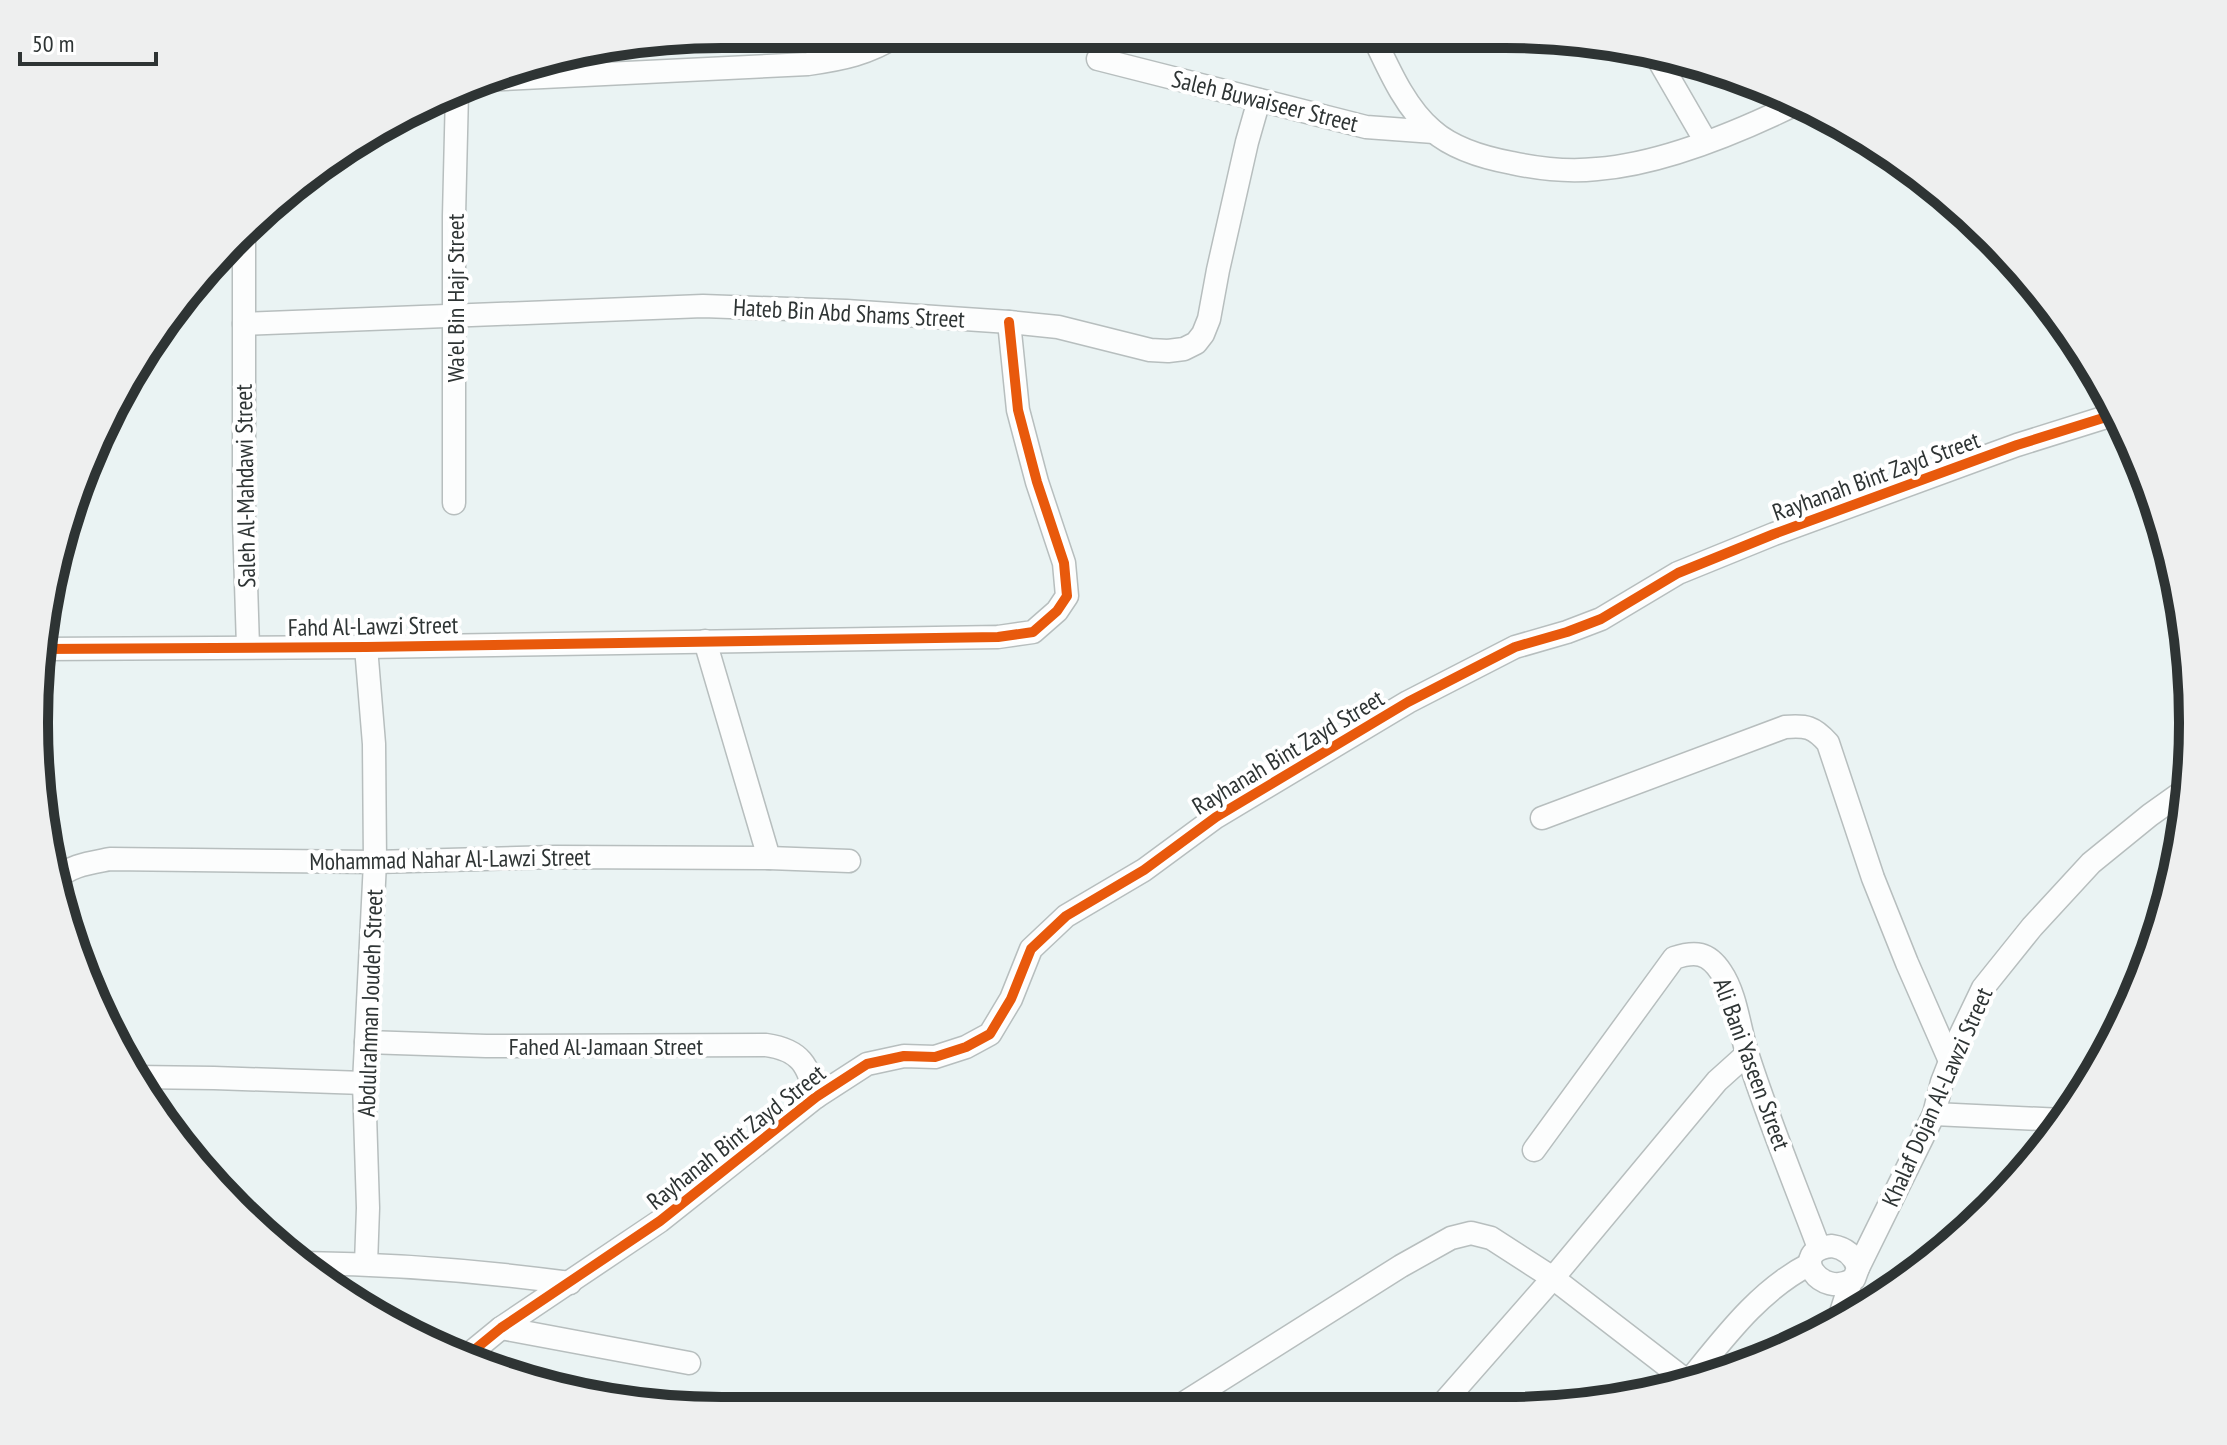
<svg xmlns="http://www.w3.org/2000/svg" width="2227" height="1445" viewBox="0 0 2227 1445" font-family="'PT Sans Narrow',sans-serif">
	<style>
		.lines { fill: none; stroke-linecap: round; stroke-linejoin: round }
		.minor-casing { stroke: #b7bebe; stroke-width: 25 }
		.minor { stroke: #fcfdfd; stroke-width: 22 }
		.cycleway-casing { stroke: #fff; stroke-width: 15 }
		.cycleway { stroke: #e8590c; stroke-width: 10 }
		.labels { text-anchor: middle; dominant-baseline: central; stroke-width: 8; stroke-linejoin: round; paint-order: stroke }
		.street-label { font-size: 24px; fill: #2e3434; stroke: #fff }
		.rim { fill: none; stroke: #2e3434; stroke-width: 10 }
	</style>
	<rect width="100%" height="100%" fill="#eaf3f3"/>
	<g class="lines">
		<!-- minor casing -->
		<g class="minor-casing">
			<g id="minor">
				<path d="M1374 38C1389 70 1406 109 1433 131 1454 149 1485 158 1512 163 1540 169 1569 172 1597 169 1663 164 1741 131 1800 102"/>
				<polyline points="1098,59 1366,127 1434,132"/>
				<polyline points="1658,59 1706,142"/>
				<path d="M483 80 808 64C843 59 868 54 898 35"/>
				<polyline points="244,240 244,520 248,647"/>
				<polyline points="244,324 703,306 846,311 1009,322 1058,327 1150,350 1168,351 1184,349 1196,343 1203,334 1209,319 1218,270 1247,142 1259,100"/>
				<polyline points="454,503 454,216 457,92"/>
				<polyline points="705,641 769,858"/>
				<polyline points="366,647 374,744 375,862 364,1083 368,1208 366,1264"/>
				<polyline points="42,649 366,647 998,637 1033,632 1057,611 1067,596 1064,563 1037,482 1018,410 1009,322"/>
				<path d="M1542 818 1785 727C1806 725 1814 727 1828 743L1873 878 1907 963 1950 1061"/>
				<path d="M55 880C70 865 90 863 110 859L375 862 555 857 769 858 849 861"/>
				<path d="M366 1042 486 1046 766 1045C801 1050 808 1065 816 1097"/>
				<polyline points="135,1077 214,1078 364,1083"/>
				<polyline points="1934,1114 2063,1120"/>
				<path d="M1534 1150 1674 958C1695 951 1708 952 1721 972 1736 994 1739 1027 1747 1053 1768 1119 1795 1184 1819 1248"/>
				<path d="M1832 1246C1845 1248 1854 1255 1858 1268L1854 1279C1820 1300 1787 1250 1832 1246Z"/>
				<path d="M303 1263C393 1264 481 1271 570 1283"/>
				<polyline points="1858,1268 1934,1114 1942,1082 1960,1036 1983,988 2032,927 2091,863 2150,815 2188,788"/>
				<polyline points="1838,1322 1851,1281"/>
				<polyline points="501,1328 689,1363"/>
				<polyline points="468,1355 501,1328 660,1221 816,1097 867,1064 904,1056 935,1057 966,1047 990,1034 1011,999 1031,949 1066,916 1144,870 1216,817 1408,702 1515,647 1567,632 1601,619 1678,573 1774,534 2017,445 2119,413"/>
				<path d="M1684 1387C1721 1342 1757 1291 1810 1264"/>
				<polyline points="1176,1408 1401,1266 1451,1238 1471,1233 1491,1238 1553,1278 1688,1382"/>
				<polyline points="1438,1409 1553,1278 1717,1081 1747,1054"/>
			</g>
		</g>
		<!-- minor -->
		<use href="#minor" class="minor"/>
		<!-- cycleway casing -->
		<g class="cycleway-casing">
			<g id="cycleway">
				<polyline points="42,649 366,647 998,637 1033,632 1057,611 1067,596 1064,563 1037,482 1018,410 1009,322"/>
				<polyline points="468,1355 501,1328 660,1221 816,1097 867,1064 904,1056 935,1057 966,1047 990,1034 1011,999 1031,949 1066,916 1144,870 1216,817 1408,702 1515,647 1567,632 1601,619 1678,573 1774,534 2017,445 2119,413"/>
			</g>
		</g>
		<!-- cycleway -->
		<use href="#cycleway" class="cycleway"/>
	</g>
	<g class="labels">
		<!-- street labels -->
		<g class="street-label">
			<text transform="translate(1265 101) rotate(14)">Saleh Buwaiseer Street</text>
			<text transform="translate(455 298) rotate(-90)">Wa'el Bin Hajr Street</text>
			<text transform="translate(849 313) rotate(3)">Hateb Bin Abd Shams Street</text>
			<text transform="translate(1876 476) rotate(-20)">Rayhanah Bint Zayd Street</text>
			<text transform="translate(245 486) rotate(-91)">Saleh Al-Mahdawi Street</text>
			<text transform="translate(373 626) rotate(-1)">Fahd Al-Lawzi Street</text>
			<text transform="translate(1288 752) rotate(-31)">Rayhanah Bint Zayd Street</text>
			<text transform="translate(450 859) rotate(-1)">Mohammad Nahar Al-Lawzi Street</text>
			<text transform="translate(370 1003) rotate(-88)">Abdulrahman Joudeh Street</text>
			<text x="606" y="1046">Fahed Al-Jamaan Street</text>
			<text transform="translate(1752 1064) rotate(70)">Ali Bani Yaseen Street</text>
			<text transform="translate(1937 1097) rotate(-66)">Khalaf Dojan Al-Lawzi Street</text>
			<text transform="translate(736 1137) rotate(-38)">Rayhanah Bint Zayd Street</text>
		</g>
	</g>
	<!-- crop -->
	<path d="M0 0H2227V1445H0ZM722 48H1505A674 674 0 0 1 2179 722V723A674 674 0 0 1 1505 1397H722A674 674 0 0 1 48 723V722A674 674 0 0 1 722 48Z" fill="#eeefef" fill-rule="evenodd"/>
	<path class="rim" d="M722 48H1505A674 674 0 0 1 2179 722V723A674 674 0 0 1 1505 1397H722A674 674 0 0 1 48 723V722A674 674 0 0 1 722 48Z"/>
	<!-- scale -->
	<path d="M20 52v12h136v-12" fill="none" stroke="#2e3434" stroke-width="4"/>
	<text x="32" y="52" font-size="24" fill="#2e3434" stroke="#ffffff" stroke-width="6" paint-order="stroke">50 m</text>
</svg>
